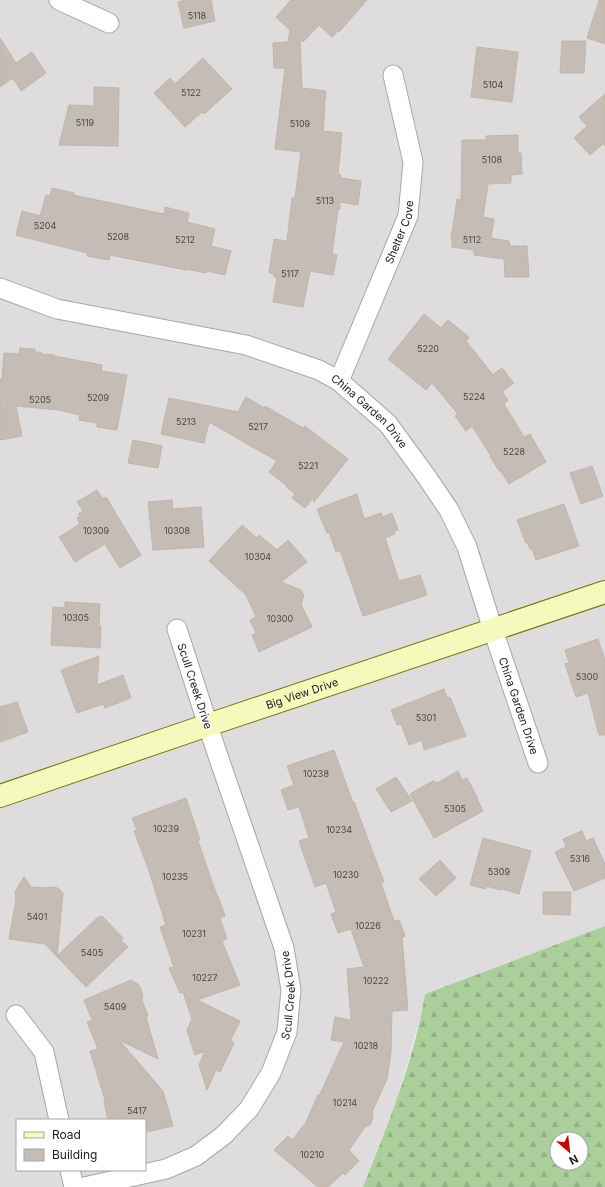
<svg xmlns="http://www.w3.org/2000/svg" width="605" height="1187" viewBox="0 0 605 1187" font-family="Inter,sans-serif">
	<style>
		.residential { fill: #dedcdc; fill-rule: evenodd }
		.forest { fill: url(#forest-firs); fill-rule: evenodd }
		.building { fill: #c5bdb5; stroke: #c2b4a8 }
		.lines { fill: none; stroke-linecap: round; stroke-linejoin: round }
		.street-casing { stroke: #a7a7a7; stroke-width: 21 }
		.secondary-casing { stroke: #697607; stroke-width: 24 }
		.street { stroke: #fff; stroke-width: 19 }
		.secondary { stroke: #f5f9bb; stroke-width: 22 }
		.labels { text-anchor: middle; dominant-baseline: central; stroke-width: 3; stroke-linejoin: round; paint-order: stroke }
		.number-label { font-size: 9px; fill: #494745 }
		.street-label { font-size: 11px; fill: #202020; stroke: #fff }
	</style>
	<defs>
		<pattern id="forest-firs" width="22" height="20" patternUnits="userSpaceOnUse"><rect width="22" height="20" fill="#aacf9b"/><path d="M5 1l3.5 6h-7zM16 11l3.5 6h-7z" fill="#92b185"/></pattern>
	</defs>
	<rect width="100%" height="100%" fill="#f0ede6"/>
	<!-- residential -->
	<path class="residential" d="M0 0H605V926L425 994 421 1014 397 1099 363 1187H0ZM17 1120H145V1170H17Z"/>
	<!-- forest -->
	<path class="forest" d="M605 926V1187H363C388 1124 414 1061 425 994ZM557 1139H581V1163H557Z"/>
	<!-- building -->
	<g class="building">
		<polygon points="186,0 211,0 215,21 184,28 178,2"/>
		<polygon points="291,0 367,0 339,32 338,31 332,37 319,25 303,42 300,39 302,88 326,91 324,108 325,108 323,131 342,133 338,174 341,175 341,178 361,181 358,205 340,202 340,209 338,209 332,254 337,255 333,275 310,271 303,307 273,302 277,278 274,277 274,274 269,273 274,239 287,241 292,198 295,198 301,152 275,149 285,68 274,68 273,43 288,42 290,30 276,17"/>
		<polygon points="599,0 605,0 605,44 587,38"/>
		<polygon points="0,38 16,63 32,52 46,73 21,91 13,78 0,87"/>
		<polygon points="562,41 586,41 584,73 560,73"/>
		<polygon points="477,47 518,52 512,102 471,97"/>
		<polygon points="203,58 232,89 204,114 202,112 185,127 154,93 170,78 175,84"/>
		<polygon points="94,87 119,88 118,146 59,145 69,105 94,106"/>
		<polygon points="605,94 605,146 603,144 590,155 574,138 587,126 579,117"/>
		<polygon points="518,135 518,153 521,153 522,174 511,175 511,183 488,184 483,217 494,219 491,238 509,241 510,246 527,246 529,277 505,277 504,259 474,255 474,250 452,247 452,239 451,239 457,199 461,200 462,140 486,140 486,136"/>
		<polygon points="52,188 74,193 73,195 164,214 165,207 189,213 187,222 215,229 211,246 231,251 225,275 207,271 206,273 186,269 186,270 110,255 109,260 87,256 87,253 16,235 22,211 40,216 46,195 50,196"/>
		<polygon points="424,314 441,328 448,320 469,337 466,341 493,375 502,368 514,383 502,392 508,400 504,404 524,437 530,434 546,462 509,484 500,470 499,471 490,456 491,456 472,426 466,431 455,416 458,414 432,383 426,390 388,359"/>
		<polygon points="20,348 35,349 35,352 41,352 41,354 54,355 54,356 102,365 101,371 127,375 117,430 97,427 97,423 79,420 80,415 59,410 16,406 22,436 0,440 0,410 1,390 0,389 0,380 2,378 4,353 19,354"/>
		<polygon points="246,397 264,408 265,406 303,428 305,426 348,459 314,502 313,498 305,508 292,498 295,494 286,487 287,486 269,472 277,461 209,422 204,443 161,434 169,398 238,412"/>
		<polygon points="133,440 162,446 158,468 128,463"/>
		<polygon points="592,466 603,496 581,504 570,473"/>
		<polygon points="97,490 103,499 106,497 141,555 120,568 105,544 75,562 59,537 80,524 77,518 80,516 78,514 83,511 77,502"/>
		<polygon points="357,494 364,519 381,513 383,517 392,513 398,530 394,531 395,534 385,538 399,581 420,575 427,595 363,616 340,550 336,552 329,532 327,533 317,509"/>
		<polygon points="172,500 173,509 201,507 204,547 153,550 148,502"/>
		<polygon points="564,504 579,546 536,560 532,549 530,549 527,542 526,543 517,520"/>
		<polygon points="242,525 257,538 259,535 277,550 288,540 307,562 281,582 301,590 304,596 301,604 312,627 259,652 252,635 256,633 250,620 256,617 246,595 209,561"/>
		<polygon points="65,602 100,604 99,626 101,626 100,648 51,645 53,607 65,608"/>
		<polygon points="598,639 605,660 605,735 599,735 588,693 576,697 565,664 569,663 565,650"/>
		<polygon points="99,656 97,685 123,675 131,698 105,708 103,704 77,713 61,670"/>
		<polygon points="444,689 447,698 450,697 466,736 424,750 422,740 409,745 401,724 397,725 391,710"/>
		<polygon points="17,702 28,732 0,742 0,707"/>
		<polygon points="334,750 353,803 354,802 384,882 381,883 394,921 399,920 405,936 402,937 408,1010 392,1011 391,1052 387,1079 372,1112 373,1117 370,1125 365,1127 349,1150 359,1161 345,1175 343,1173 328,1187 318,1187 274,1150 288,1136 292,1140 305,1124 318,1095 319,1096 344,1042 331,1040 335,1017 351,1020 347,969 364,967 351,929 338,933 331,914 336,912 326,883 315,887 299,841 309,838 299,807 288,810 281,790 294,785 287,766"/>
		<polygon points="458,771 462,780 467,778 478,799 477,799 483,811 434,838 410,794 433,781 437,783"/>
		<polygon points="396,777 412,801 391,812 376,789"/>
		<polygon points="186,798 200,840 198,841 217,896 218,896 225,916 220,918 227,939 222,941 240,985 197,1000 240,1021 230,1041 234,1043 220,1072 216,1070 207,1090 199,1065 205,1051 195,1055 187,1030 192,1019 183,992 180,993 169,968 174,967 160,927 166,925 148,868 134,831 137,830 132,818"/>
		<polygon points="582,831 586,841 593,838 605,864 605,878 574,891 555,852 566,847 563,839"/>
		<polygon points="483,838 531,851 519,894 502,889 501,890 486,886 486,889 470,885"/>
		<polygon points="440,860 456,878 436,896 419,879"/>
		<polygon points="24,877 31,887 46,888 49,887 58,888 63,893 57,956 99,916 101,917 102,916 123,938 121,940 128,947 86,987 45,944 9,939 16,899 15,892"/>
		<polygon points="543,892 571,892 570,915 543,914"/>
		<polygon points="131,980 139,985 143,995 142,1000 148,1016 146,1017 158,1059 119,1040 163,1091 173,1126 146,1132 145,1120 108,1120 104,1101 105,1100 90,1051 98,1049 87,1022 92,1020 84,1000"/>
	</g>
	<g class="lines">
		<!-- street casing -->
		<g class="street-casing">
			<g id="street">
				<polyline points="59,0 109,23"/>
				<path id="s1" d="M0 288 57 309 246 345 319 370 339 381 388 424 426 476 449 510 467 547 493 630 538 763"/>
				<path id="s2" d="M339 381 408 216 413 162 393 75"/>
				<polyline points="16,1015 44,1052 59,1120"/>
				<polyline points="70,1170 74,1187"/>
				<path id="s3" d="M84 1187 166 1169 196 1156 224 1135 249 1109 271 1073 287 1032 291 990 284 948 215 747 177 629"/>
			</g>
		</g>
		<!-- secondary casing -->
		<g class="secondary-casing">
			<g id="secondary">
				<path id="s4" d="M0 796 208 725 605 592"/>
			</g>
		</g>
		<!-- street -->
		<use href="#street" class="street"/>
		<!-- secondary -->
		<use href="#secondary" class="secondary"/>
	</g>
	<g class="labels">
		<!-- number labels -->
		<g class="number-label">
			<text x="197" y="15">5118</text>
			<text x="493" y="84">5104</text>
			<text x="191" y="92">5122</text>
			<text x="85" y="122">5119</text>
			<text x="300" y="123">5109</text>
			<text x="492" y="159">5108</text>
			<text x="325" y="200">5113</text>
			<text x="45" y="225">5204</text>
			<text x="118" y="236">5208</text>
			<text x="185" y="239">5212</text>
			<text x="472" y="239">5112</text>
			<text x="290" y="273">5117</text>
			<text x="428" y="348">5220</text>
			<text x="474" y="396">5224</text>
			<text x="98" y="397">5209</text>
			<text x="40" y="399">5205</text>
			<text x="186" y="421">5213</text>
			<text x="258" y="426">5217</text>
			<text x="514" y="451">5228</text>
			<text x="308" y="465">5221</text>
			<text x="96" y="530">10309</text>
			<text x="177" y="530">10308</text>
			<text x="258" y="556">10304</text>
			<text x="76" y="617">10305</text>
			<text x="280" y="618">10300</text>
			<text x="587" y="676">5300</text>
			<text x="426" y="717">5301</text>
			<text x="316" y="773">10238</text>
			<text x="455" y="808">5305</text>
			<text x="166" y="828">10239</text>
			<text x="339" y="829">10234</text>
			<text x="580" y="858">5316</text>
			<text x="499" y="871">5309</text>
			<text x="346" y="874">10230</text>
			<text x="175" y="876">10235</text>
			<text x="37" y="916">5401</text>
			<text x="368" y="925">10226</text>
			<text x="194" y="933">10231</text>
			<text x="92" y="952">5405</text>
			<text x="205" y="977">10227</text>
			<text x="376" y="980">10222</text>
			<text x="115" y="1006">5409</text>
			<text x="366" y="1045">10218</text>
			<text x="345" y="1102">10214</text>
			<text x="137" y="1110">5417</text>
			<text x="312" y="1154">10210</text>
		</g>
		<!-- street labels -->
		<g class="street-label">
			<text stroke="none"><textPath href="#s2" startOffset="161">Shelter Cove</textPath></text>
			<text stroke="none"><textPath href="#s1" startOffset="396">China Garden Drive</textPath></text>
			<text transform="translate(195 686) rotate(72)">Scull Creek Drive</text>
			<text stroke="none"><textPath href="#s4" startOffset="319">Big View Drive</textPath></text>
			<text stroke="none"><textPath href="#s1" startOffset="732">China Garden Drive</textPath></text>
			<text stroke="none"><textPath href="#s3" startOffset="311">Scull Creek Drive</textPath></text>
		</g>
	</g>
	<!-- legend -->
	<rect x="16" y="1119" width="130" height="52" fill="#ffffff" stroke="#a6a6a6"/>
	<rect x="24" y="1132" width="20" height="6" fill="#f5f9bb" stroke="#a6a6a6"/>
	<text x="52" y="1139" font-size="12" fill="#202020">Road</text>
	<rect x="24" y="1149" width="20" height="12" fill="#c5bdb5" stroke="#a6a6a6"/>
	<text x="52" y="1159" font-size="12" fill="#202020">Building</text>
	<!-- north arrow -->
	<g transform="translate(569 1151) rotate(152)"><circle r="19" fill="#ffffff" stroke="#a6a6a6"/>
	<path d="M0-3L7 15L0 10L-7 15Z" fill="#cc0503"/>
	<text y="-6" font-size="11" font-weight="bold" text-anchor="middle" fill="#202020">N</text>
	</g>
</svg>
